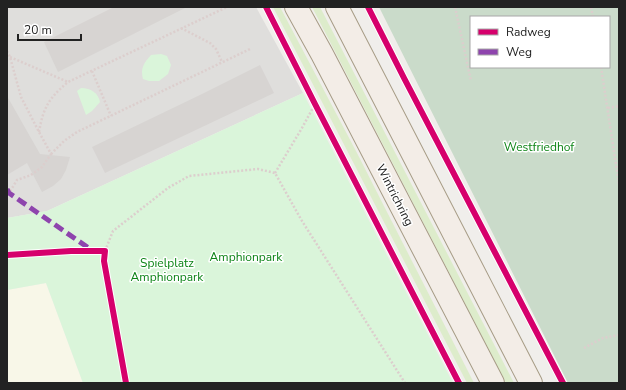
<svg xmlns="http://www.w3.org/2000/svg" width="626" height="390" viewBox="0 0 626 390" font-family="'Nunito Sans',sans-serif">
	<style>
		.residential { fill: #dfdedc }
		.education { fill: #f8f7e8 }
		.grass { fill: #ddeccb }
		.cemetery { fill: #cadbca; fill-rule: evenodd }
		.park { fill: #daf5da }
		.building { fill: #d7d4d2 }
		.lines { fill: none; stroke-linecap: round; stroke-linejoin: round }
		.major-casing { stroke: #a79c86; stroke-width: 24 }
		.path { stroke: #dccecd; stroke-width: 2.5; stroke-dasharray: 2 2; stroke-linecap: butt }
		.major { stroke: #f3ede7; stroke-width: 22 }
		.quiet { stroke: #8e44ad; stroke-width: 5; stroke-dasharray: 10 5; stroke-linecap: butt }
		.cycleway-casing { stroke: #fff; stroke-width: 8 }
		.cycleway { stroke: #d6006c; stroke-width: 6 }
		.labels { text-anchor: middle; dominant-baseline: central; stroke-width: 3; stroke-linejoin: round; paint-order: stroke }
		.park-label { font-size: 12px; fill: #0c8416; stroke: #fff }
		.street-label { font-size: 12px; fill: #222; stroke: #fff }
	</style>
	<rect width="100%" height="100%" fill="#f0eeeb"/>
	<!-- residential -->
	<polygon class="residential" points="7,7 256,7 303,93 47,211 7,218"/>
	<!-- education -->
	<polygon class="education" points="46,283 83,383 7,383 7,290"/>
	<!-- grass -->
	<g class="grass">
		<polygon points="273,7 280,7 357,153 474,383 467,383"/>
		<polygon points="312,7 320,7 514,383 506,383"/>
	</g>
	<!-- cemetery -->
	<path class="cemetery" d="M379 7H619V383H568ZM471 17H609V67H471Z"/>
	<!-- park -->
	<g class="park">
		<path d="M161 54 167 56 171 65 168 74 159 81H149L143 79C140 68 144 63 151 55Z"/>
		<path d="M81 88C91 88 98 93 100 102L92 111 86 115 77 91Z"/>
		<polygon points="303,93 453,383 83,383 46,283 7,290 7,218 47,211"/>
	</g>
	<!-- building -->
	<g class="building">
		<polygon points="114,7 187,7 58,72 44,42"/>
		<polygon points="260,65 274,93 105,173 92,147 202,94"/>
		<polygon points="7,96 40,154 70,157 66,170 61,179 53,186 42,192 27,163 7,175"/>
	</g>
	<g class="lines">
		<!-- major casing -->
		<g class="major-casing">
			<g id="major">
				<polyline points="296,7 322,54 493,383"/>
				<polyline points="337,7 531,383"/>
			</g>
		</g>
		<!-- path -->
		<g class="path">
			<polyline points="455,7 471,81"/>
			<polyline points="591,7 593,17"/>
			<polyline points="181,28 210,43 216,49 222,62"/>
			<polyline points="7,51 10,57 21,97 39,132 51,154 42,167 31,175 17,180 9,193"/>
			<polyline points="10,57 68,82"/>
			<polyline points="601,67 619,184"/>
			<polyline points="92,71 111,116"/>
			<polyline points="608,108 619,106"/>
			<path d="M39 132C43 108 49 98 68 82L227 7"/>
			<polyline points="51,154 64,141 77,132 250,49"/>
			<polyline points="275,173 302,128 315,104"/>
			<polyline points="105,251 113,231 168,188 189,176 258,169 275,173 302,221 405,383"/>
			<polyline points="584,348 603,338 619,335"/>
		</g>
		<!-- major -->
		<use href="#major" class="major"/>
		<!-- quiet -->
		<polyline class="quiet" points="7,189 9,193 93,251"/>
		<!-- cycleway casing -->
		<g class="cycleway-casing">
			<g id="cycleway">
				<polyline points="266,7 315,104 459,383"/>
				<polyline points="368,7 404,78 563,383"/>
				<polyline points="7,255 71,251 105,251 104,261 126,383"/>
			</g>
		</g>
		<!-- cycleway -->
		<use href="#cycleway" class="cycleway"/>
	</g>
	<g class="labels">
		<!-- park labels -->
		<g class="park-label">
			<text x="539" y="147">Westfriedhof</text>
			<text x="246" y="257">Amphionpark</text>
			<text x="167" y="263">Spielplatz<tspan x="167" dy="14">Amphionpark</tspan></text>
		</g>
		<!-- street labels -->
		<g class="street-label">
			<text transform="translate(395 195) rotate(63)">Wintrichring</text>
		</g>
	</g>
	<!-- border -->
	<rect width="626" height="390" fill="none" stroke="#222222" stroke-width="16"/>
	<!-- legend -->
	<rect x="470" y="16" width="140" height="52" fill="#ffffff" stroke="#a7a7a7"/>
	<rect x="478" y="29" width="20" height="6" fill="#d6006c" stroke="#a7a7a7"/>
	<text x="506" y="36" font-size="12" fill="#222222">Radweg</text>
	<rect x="478" y="49" width="20" height="6" fill="#8e44ad" stroke="#a7a7a7"/>
	<text x="506" y="56" font-size="12" fill="#222222">Weg</text>
	<!-- scale -->
	<path d="M18 34v6h63v-6" fill="none" stroke="#222222" stroke-width="2"/>
	<text x="24" y="34" font-size="12" fill="#222222" stroke="#ffffff" stroke-width="3" paint-order="stroke">20 m</text>
</svg>
